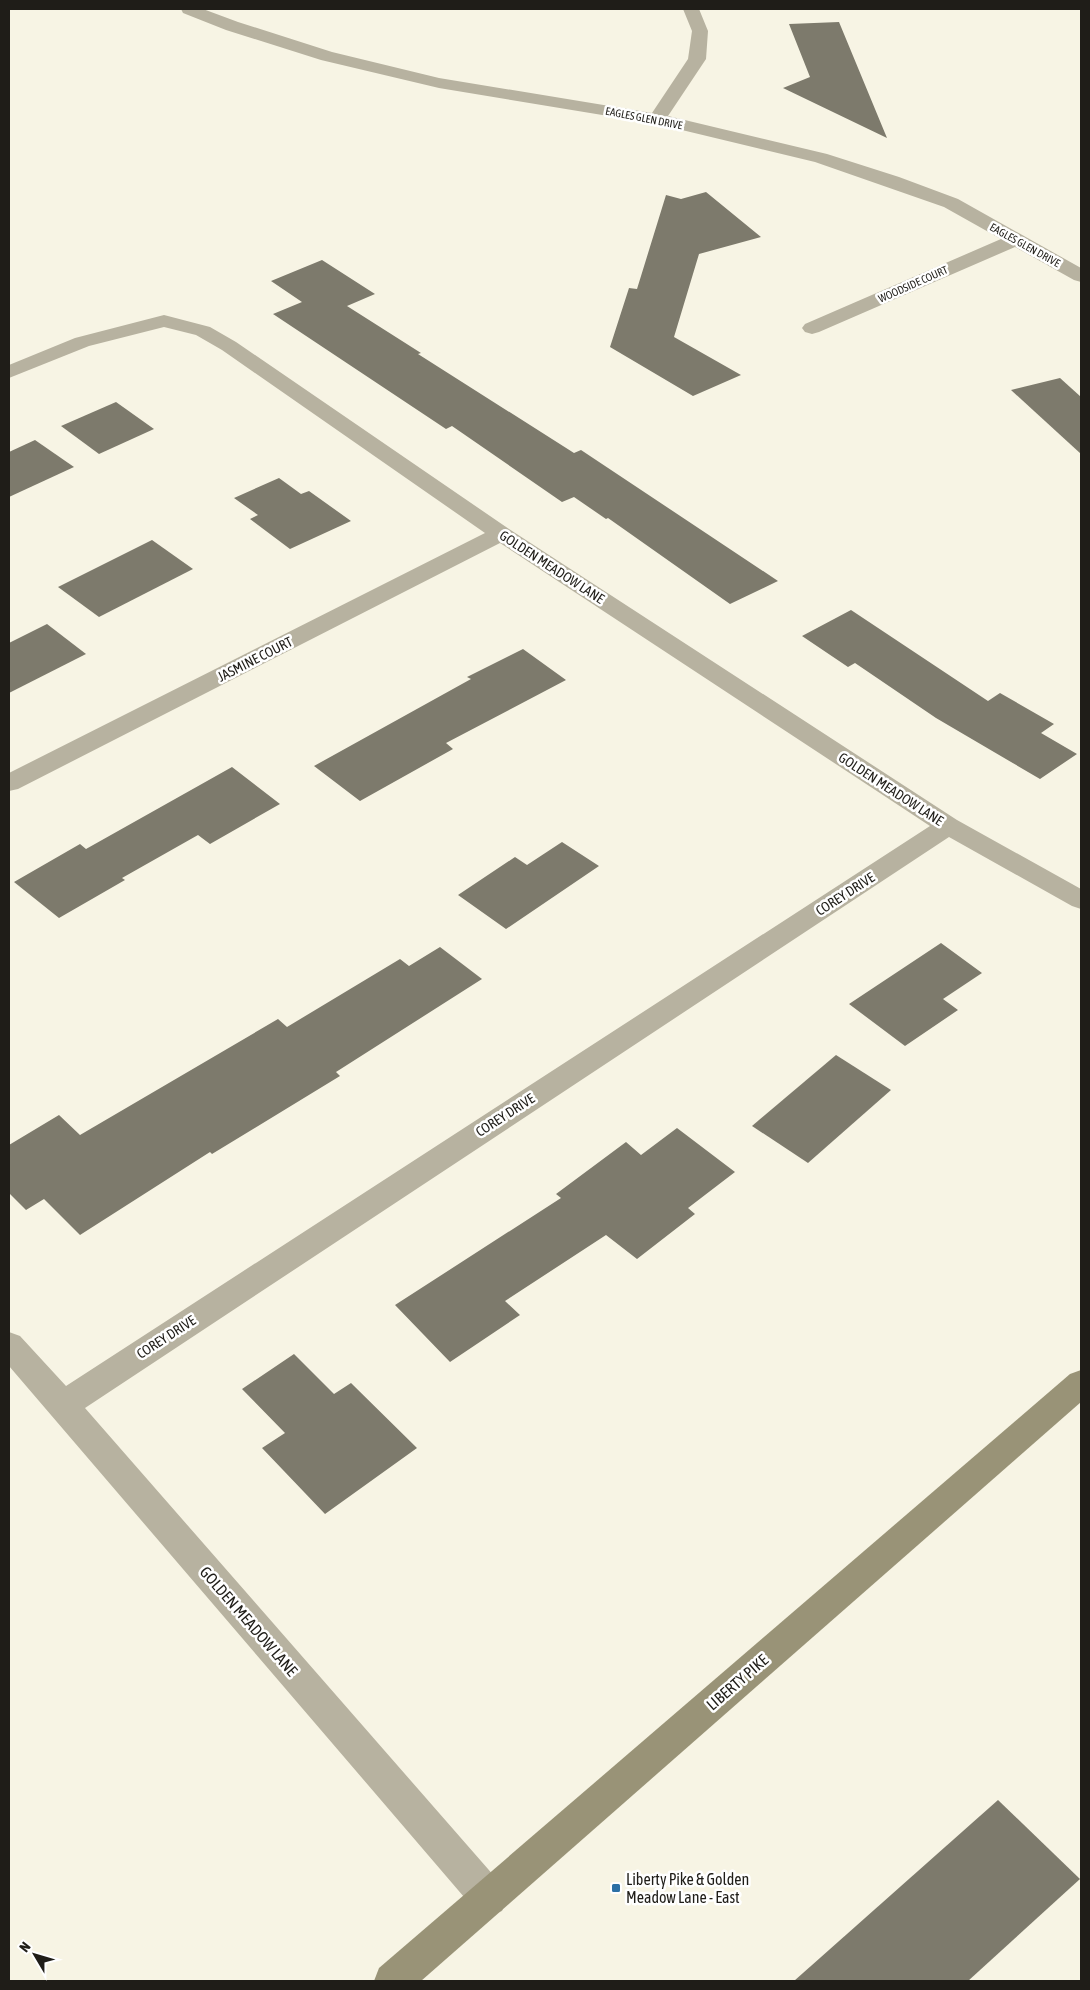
<svg xmlns="http://www.w3.org/2000/svg" width="1090" height="1990" viewBox="0 0 1090 1990" font-family="'Asap Condensed',sans-serif">
	<style>
		.building { fill: #7d7a6c }
		.lines { fill: none; stroke-linecap: round; stroke-linejoin: round }
		.street { fill: #b7b2a0; fill-rule: evenodd }
		.secondary { fill: #999377; fill-rule: evenodd }
		.poi-dot { fill: #2c70a5; stroke: #fff; stroke-width: 2 }
		.labels { text-anchor: middle; dominant-baseline: central; stroke-width: 5; stroke-linejoin: round; paint-order: stroke }
		.far-street-label { font-size: 11px; fill: #1f1d18; stroke: #fff }
		.street-label { font-size: 14px; fill: #1f1d18; stroke: #fff }
		.near-street-label { font-size: 16px; fill: #1f1d18; stroke: #fff }
		.near-poi-label { font-size: 16px; fill: #1f1d18; stroke: #fff; text-anchor: start }
	</style>
	<rect width="100%" height="100%" fill="#f7f4e4"/>
	<!-- building -->
	<g class="building">
		<polygon points="839,22 887,138 783,88 810,77 789,24"/>
		<polygon points="706,192 761,237 699,254 674,337 741,375 693,396 610,347 629,288 637,289 666,195 681,199"/>
		<polygon points="322,260 375,294 347,306 421,353 418,354 574,453 581,450 778,581 730,604 608,518 606,519 574,497 562,502 452,426 446,429 273,314 302,302 271,281"/>
		<polygon points="1060,378 1081,397 1081,454 1011,390"/>
		<polygon points="116,402 154,429 99,454 61,426"/>
		<polygon points="35,440 74,467 9,497 9,452"/>
		<polygon points="279,478 301,494 309,491 351,521 290,549 250,519 258,515 234,498"/>
		<polygon points="152,540 193,569 99,617 58,587"/>
		<polygon points="851,610 988,701 1000,693 1054,724 1041,733 1077,754 1040,779 936,718 855,663 848,667 802,636"/>
		<polygon points="47,624 86,654 9,693 9,643"/>
		<polygon points="523,649 566,680 446,743 453,749 360,801 314,766 471,679 467,677"/>
		<polygon points="232,767 280,804 210,844 198,835 122,878 125,880 59,918 14,882 80,844 86,849"/>
		<polygon points="562,842 599,866 506,929 458,895 515,857 527,865"/>
		<polygon points="941,943 982,973 943,999 958,1010 905,1046 849,1004"/>
		<polygon points="440,947 482,979 336,1072 340,1076 212,1154 210,1152 80,1235 44,1199 26,1210 9,1193 9,1145 59,1115 80,1135 278,1019 287,1027 400,959 409,966"/>
		<polygon points="836,1055 891,1090 808,1163 752,1126"/>
		<polygon points="677,1128 735,1172 688,1208 695,1214 637,1259 606,1235 505,1301 520,1315 450,1362 395,1305 561,1198 556,1194 626,1142 641,1155"/>
		<polygon points="294,1354 334,1394 351,1383 417,1448 325,1514 262,1448 285,1433 242,1389"/>
		<polygon points="998,1800 1080,1879 968,1981 794,1981"/>
	</g>
	<g class="lines">
		<!-- street -->
		<g class="street">
			<polygon points="181,9 203,9 238,22 332,52 439,78 652,113 688,59 692,31 683,9 699,9 708,31 706,59 668,116 827,154 899,177 958,199 1081,268 1081,282 1074,280 1015,247 819,332 812,334 805,332 802,328 805,324 1001,239 944,207 815,162 657,124 439,88 321,60 226,30 183,13"/>
			<polygon points="164,315 210,327 236,342 509,529 957,820 1081,889 1081,909 1072,906 949,837 85,1408 502,1885 508,1898 502,1911 489,1916 476,1911 9,1366 9,1332 20,1336 66,1386 930,826 500,543 18,789 9,791 9,773 485,533 222,350 196,335 164,327 89,346 9,378 9,365 75,338"/>
		</g>
		<!-- secondary -->
		<polygon class="secondary" points="1081,1370 1081,1402 421,1981 374,1981 379,1968 1070,1374"/>
	</g>
	<!-- markers -->
	<rect class="poi-dot" x="611" y="1883" width="10" height="10" rx="2.5"/>
	<g class="labels">
		<!-- far-street labels -->
		<g class="far-street-label">
			<text transform="translate(644 118) rotate(11)">EAGLES GLEN DRIVE</text>
			<text transform="translate(1025 245) rotate(29)">EAGLES GLEN DRIVE</text>
			<text transform="translate(913 284) rotate(-24)">WOODSIDE COURT</text>
		</g>
		<!-- street labels -->
		<g class="street-label">
			<text transform="translate(552 567) rotate(33)">GOLDEN MEADOW LANE</text>
			<text transform="translate(255 659) rotate(-27)">JASMINE COURT</text>
			<text transform="translate(891 789) rotate(33)">GOLDEN MEADOW LANE</text>
			<text transform="translate(845 894) rotate(-33)">COREY DRIVE</text>
			<text transform="translate(505 1115) rotate(-33)">COREY DRIVE</text>
			<text transform="translate(166 1337) rotate(-33)">COREY DRIVE</text>
		</g>
		<!-- near-street labels -->
		<g class="near-street-label">
			<text transform="translate(249 1621) rotate(49)">GOLDEN MEADOW LANE</text>
			<text transform="translate(737 1682) rotate(-41)">LIBERTY PIKE</text>
		</g>
		<!-- near-poi labels -->
		<g class="near-poi-label">
			<text x="626" y="1879">Liberty Pike &amp; Golden<tspan x="626" dy="18">Meadow Lane - East</tspan></text>
		</g>
	</g>
	<!-- border -->
	<rect width="1090" height="1990" fill="none" stroke="#1f1d18" stroke-width="20"/>
	<!-- north arrow -->
	<g transform="translate(35 1955) rotate(308)" stroke="#ffffff" stroke-width="4" paint-order="stroke">
	<path d="M0-4L9 19L0 12L-9 19Z" fill="#1f1d18"/>
	<text y="-8" font-size="14" font-weight="bold" text-anchor="middle" fill="#1f1d18">N</text>
	</g>
</svg>
